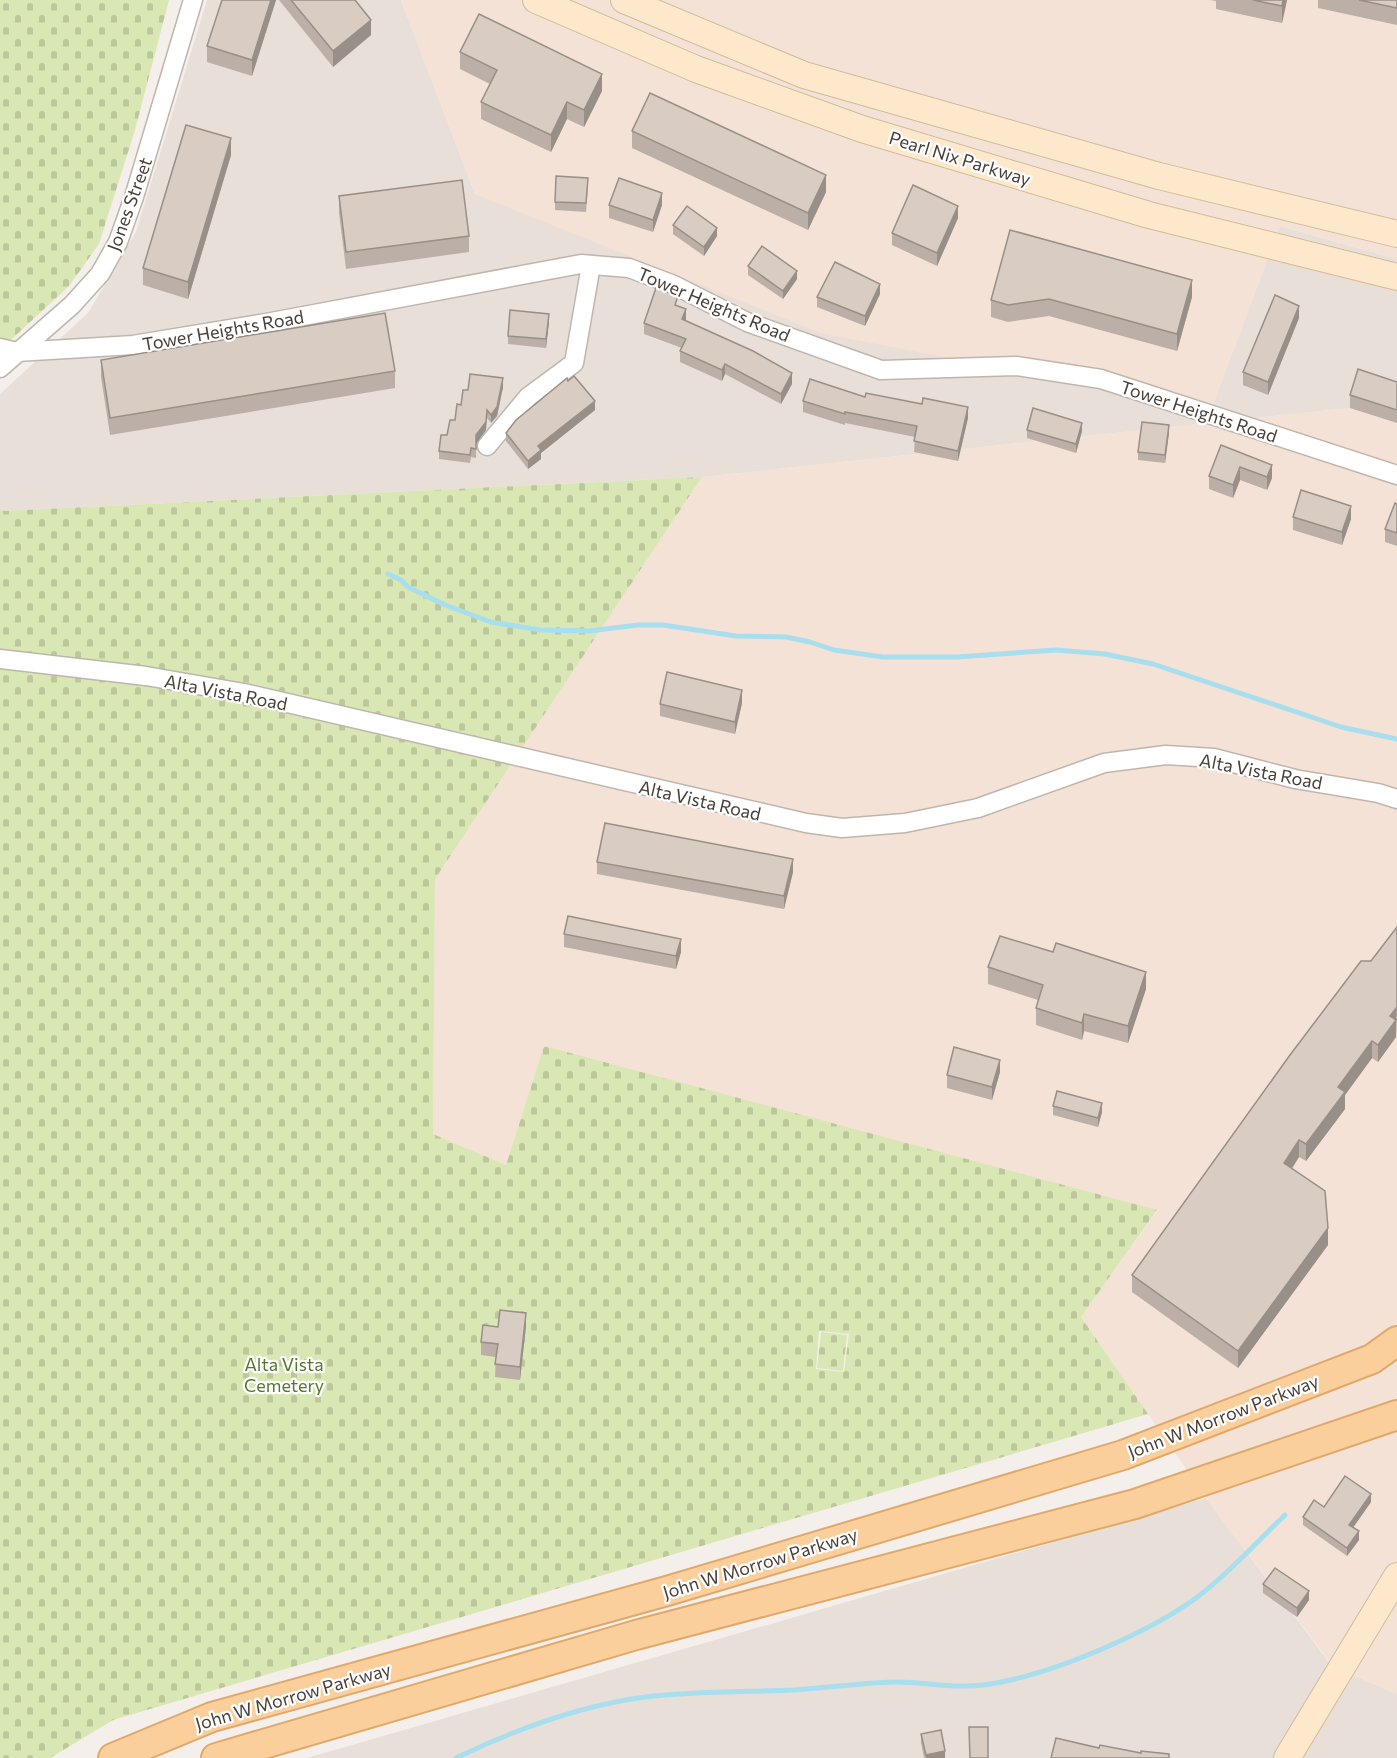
<svg xmlns="http://www.w3.org/2000/svg" width="1397" height="1758" viewBox="0 0 1397 1758" font-family="Commissioner,sans-serif">
	<style>
		.residential { fill: #e8e0d8 }
		.commercial { fill: #f5e2d6 }
		.cemetery { fill: url(#cemetery-stones); fill-rule: evenodd }
		.lines { fill: none; stroke-linecap: round; stroke-linejoin: round }
		.stream { stroke: #a8deee; stroke-width: 5 }
		.street-casing { stroke: #c0b5ac; stroke-width: 21 }
		.secondary-casing { stroke: #d2ba9a; stroke-width: 28 }
		.primary-casing { stroke: #e0a96b; stroke-width: 32 }
		.street { stroke: #fff; stroke-width: 18 }
		.secondary { stroke: #fde8cb; stroke-width: 26 }
		.primary { stroke: #fbcf9c; stroke-width: 28 }
		.wall { fill: #bbafa7 }
		.shaded-wall { fill: #988f88 }
		.building { fill: #d9ccc2; stroke: #988f88; stroke-width: 1.5 }
		.labels { text-anchor: middle; dominant-baseline: central; stroke-width: 4.5; stroke-linejoin: round; paint-order: stroke }
		.street-label { font-size: 18px; fill: #483f38; stroke: #fff }
		.park-label { font-size: 18px; fill: #56782c; stroke: #fff }
	</style>
	<defs>
		<pattern id="cemetery-stones" width="16" height="16" patternUnits="userSpaceOnUse" patternTransform="scale(1.5)"><rect width="16" height="16" fill="#d9e7b4"/><path d="M2 7V4a2 2 0 0 1 4 0v3zM10 15v-3a2 2 0 0 1 4 0v3z" fill="#bcc79c"/></pattern>
	</defs>
	<rect width="100%" height="100%" fill="#f4efea"/>
	<!-- residential -->
	<g class="residential">
		<polygon points="207,0 401,0 475,194 1211,409 1280,226 1397,259 1397,403 702,477 2,511 0,510 0,394 88,313 136,232"/>
		<polygon points="1206,1498 1331,1665 1397,1694 1397,1758 307,1758"/>
	</g>
	<!-- commercial -->
	<g class="commercial">
		<polygon points="401,0 1397,0 1397,259 1280,226 1211,409 821,333 475,194"/>
		<polygon points="1397,403 1397,1694 1332,1665 1206,1498 1081,1317 1157,1211 544,1047 506,1165 433,1134 435,879 702,477"/>
	</g>
	<!-- cemetery -->
	<g class="cemetery">
		<polygon points="0,0 169,0 135,130 99,244 69,286 0,350"/>
		<path d="M702 477 435 879 433 1134 506 1165 544 1046 1157 1210 1081 1317 1148 1414 113 1720 50 1758H0V510L2 511ZM819 1331 849 1334 844 1372 816 1369Z"/>
		<polygon points="821,1332 847,1335 843,1371 817,1368"/>
	</g>
	<g class="lines">
		<!-- stream -->
		<g class="stream">
			<polyline points="388,574 401,580 408,587 445,605 491,622 540,630 589,631 638,625 663,625 736,636 786,637 810,642 834,650 883,657 957,657 1056,650 1105,654 1153,664 1341,727 1397,739"/>
			<path d="M456 1758C516 1729 578 1706 645 1697 694 1691 744 1692 794 1690 827 1688 860 1683 893 1682 918 1681 941 1687 965 1686 982 1686 999 1683 1015 1679 1069 1666 1151 1631 1196 1598 1228 1574 1256 1543 1285 1515"/>
		</g>
		<!-- street casing -->
		<g class="street-casing">
			<g id="street">
				<polyline points="0,348 17,352 133,345 266,323 581,264 629,268 674,285 747,322 881,370 1016,366 1101,379 1397,475"/>
				<polyline points="0,368 72,305 100,274 118,242 134,197 193,0"/>
				<polyline points="487,446 528,397 574,363 591,265"/>
				<polyline points="0,659 146,676 244,693 806,823 842,828 905,823 978,808 1104,763 1166,755 1214,758 1295,779 1378,793 1397,799"/>
			</g>
		</g>
		<!-- secondary casing -->
		<g class="secondary-casing">
			<g id="secondary">
				<polyline points="536,0 696,69 862,129 1149,215 1397,277"/>
				<polyline points="624,0 804,75 1159,176 1397,234"/>
				<polyline points="1287,1758 1397,1576"/>
			</g>
		</g>
		<!-- primary casing -->
		<g class="primary-casing">
			<g id="primary">
				<polyline points="113,1758 212,1717 667,1591 1123,1455 1372,1359 1397,1341"/>
				<polyline points="216,1758 636,1635 1135,1504 1397,1415"/>
			</g>
		</g>
		<!-- street -->
		<use href="#street" class="street"/>
		<!-- secondary -->
		<use href="#secondary" class="secondary"/>
		<!-- primary -->
		<use href="#primary" class="primary"/>
	</g>
	<!-- wall -->
	<g class="wall">
		<polygon points="222,0 276,0 252,76 207,62 207,46"/>
		<polygon points="279,0 355,0 371,35 333,67"/>
		<polygon points="1210,0 1287,0 1282,23 1216,9 1216,1"/>
		<polygon points="1318,0 1397,0 1397,25 1318,8"/>
		<polygon points="460,52 602,91 584,127 567,119 551,152 481,119 481,102 490,84 460,69"/>
		<polygon points="632,131 826,192 808,230 632,148"/>
		<polygon points="231,155 188,299 143,285 143,268"/>
		<polygon points="588,186 586,212 555,210 555,202"/>
		<polygon points="339,196 469,236 469,252 346,269 339,213"/>
		<polygon points="609,205 662,205 653,232 609,218"/>
		<polygon points="958,218 937,266 892,245 892,233"/>
		<polygon points="673,225 717,236 704,256 673,234"/>
		<polygon points="748,266 797,279 783,299 748,275"/>
		<polygon points="880,294 865,326 817,307 817,297"/>
		<polygon points="1192,297 1177,351 1049,316 1008,322 991,317 991,300"/>
		<polygon points="678,306 686,319 685,321 792,384 781,404 725,374 722,381 680,362 680,351 682,348 644,334 644,323"/>
		<polygon points="1299,318 1268,395 1243,385 1243,372"/>
		<polygon points="549,322 546,348 508,344 508,336"/>
		<polygon points="101,360 395,371 395,388 110,435 101,377"/>
		<polygon points="1397,382 1397,423 1350,408 1350,395"/>
		<polygon points="503,387 497,416 491,423 487,418 486,430 476,444 476,458 471,457 470,463 439,459 439,451 455,420 468,390"/>
		<polygon points="865,397 968,418 958,461 914,452 915,437 845,423 845,425 803,412 803,401"/>
		<polygon points="595,410 541,453 541,459 528,469 506,441 506,433"/>
		<polygon points="1027,430 1082,431 1076,453 1027,438"/>
		<polygon points="1169,433 1165,463 1138,460 1138,452"/>
		<polygon points="1221,445 1272,478 1267,490 1240,480 1233,498 1209,489 1209,476"/>
		<polygon points="1397,504 1397,546 1385,542 1385,529"/>
		<polygon points="1293,517 1351,519 1342,545 1293,530"/>
		<polygon points="742,703 735,734 660,716 660,704"/>
		<polygon points="597,862 793,872 784,909 597,874"/>
		<polygon points="564,934 681,952 676,969 564,947"/>
		<polygon points="988,967 1146,989 1128,1043 1084,1031 1082,1040 1036,1025 1036,1008 1038,1000 988,984"/>
		<polygon points="1396,1025 1396,1037 1378,1062 1372,1058 1345,1095 1345,1109 1306,1161 1299,1157 1292,1169 1328,1245 1238,1368 1132,1292 1132,1275 1290,1055"/>
		<polygon points="1000,1072 992,1100 947,1088 947,1075"/>
		<polygon points="1053,1106 1102,1112 1098,1127 1053,1115"/>
		<polygon points="526,1326 520,1380 495,1377 496,1357 481,1355 481,1342 498,1327"/>
		<polygon points="1371,1502 1353,1528 1359,1540 1347,1556 1303,1525 1303,1517 1324,1507"/>
		<polygon points="1263,1584 1309,1600 1297,1617 1263,1593"/>
		<polygon points="921,1734 945,1758 924,1758 921,1743"/>
	</g>
	<!-- shaded-wall -->
	<g class="shaded-wall">
		<polygon points="271,0 276,0 252,76 252,60"/>
		<polygon points="1283,0 1287,0 1282,23 1282,6"/>
		<polygon points="371,20 371,35 333,67 333,51"/>
		<polygon points="602,74 602,91 584,127 584,110"/>
		<polygon points="567,102 567,119 551,152 551,135"/>
		<polygon points="231,138 231,155 188,299 188,282"/>
		<polygon points="826,175 826,192 808,230 808,213"/>
		<polygon points="662,193 662,205 653,232 653,220"/>
		<polygon points="958,206 958,218 937,266 937,253"/>
		<polygon points="717,228 717,236 704,256 704,247"/>
		<polygon points="797,271 797,279 783,299 783,291"/>
		<polygon points="1192,280 1192,297 1177,351 1177,334"/>
		<polygon points="880,284 880,294 865,326 865,316"/>
		<polygon points="1299,306 1299,318 1268,395 1268,382"/>
		<polygon points="686,309 686,319 682,330 682,319"/>
		<polygon points="549,314 549,322 546,348 546,339"/>
		<polygon points="725,364 725,374 722,381 722,370"/>
		<polygon points="792,373 792,384 781,404 781,394"/>
		<polygon points="503,378 503,387 497,416 491,423 491,415"/>
		<polygon points="595,401 595,410 541,453 541,459 528,469 528,461 538,446"/>
		<polygon points="968,407 968,418 958,461 958,451"/>
		<polygon points="487,410 486,430 476,444 476,458 476,435"/>
		<polygon points="1082,423 1082,431 1076,453 1076,444"/>
		<polygon points="1169,425 1169,433 1165,463 1165,455"/>
		<polygon points="1272,465 1272,478 1267,490 1267,477"/>
		<polygon points="1240,467 1240,480 1233,498 1233,485"/>
		<polygon points="1351,506 1351,519 1342,545 1342,532"/>
		<polygon points="742,690 742,703 735,734 735,722"/>
		<polygon points="793,859 793,872 784,909 784,896"/>
		<polygon points="681,939 681,952 676,969 676,956"/>
		<polygon points="1146,972 1146,989 1128,1043 1128,1026"/>
		<polygon points="1397,1007 1396,1037 1378,1062 1378,1045 1390,1016"/>
		<polygon points="1084,1014 1084,1031 1082,1040 1082,1023"/>
		<polygon points="1372,1041 1372,1058 1345,1095 1345,1109 1306,1161 1306,1144 1338,1087"/>
		<polygon points="1000,1060 1000,1072 992,1100 992,1087"/>
		<polygon points="1102,1103 1102,1112 1098,1127 1098,1118"/>
		<polygon points="1299,1140 1299,1157 1284,1180 1284,1163"/>
		<polygon points="1328,1228 1328,1245 1238,1368 1238,1351"/>
		<polygon points="526,1313 526,1326 520,1380 520,1367"/>
		<polygon points="1371,1494 1371,1502 1349,1533 1349,1525"/>
		<polygon points="1359,1531 1359,1540 1347,1556 1347,1548"/>
		<polygon points="1309,1591 1309,1600 1297,1617 1297,1608"/>
		<polygon points="945,1751 945,1758 926,1758 926,1755"/>
	</g>
	<!-- building -->
	<g class="building">
		<polygon points="222,0 271,0 252,60 207,46"/>
		<polygon points="291,0 355,0 371,20 333,51"/>
		<polygon points="1253,0 1283,0 1282,6"/>
		<polygon points="1359,0 1397,0 1397,8"/>
		<polygon points="479,14 602,74 584,110 567,102 551,135 481,102 497,70 460,52"/>
		<polygon points="650,93 826,175 808,213 632,131"/>
		<polygon points="186,125 231,138 188,282 143,268"/>
		<polygon points="556,176 588,178 586,203 555,202"/>
		<polygon points="619,178 662,193 653,220 609,205"/>
		<polygon points="462,180 469,236 346,252 339,196"/>
		<polygon points="913,185 958,206 937,253 892,233"/>
		<polygon points="687,206 717,228 704,247 673,225"/>
		<polygon points="1010,230 1192,280 1177,334 1049,299 1008,305 991,300"/>
		<polygon points="762,246 797,271 783,291 748,266"/>
		<polygon points="835,262 880,284 865,316 817,297"/>
		<polygon points="656,288 678,296 675,305 686,309 682,319 753,351 792,373 781,394 725,364 722,370 680,351 686,339 644,323"/>
		<polygon points="1275,295 1299,306 1268,382 1243,372"/>
		<polygon points="510,310 549,314 546,339 508,336"/>
		<polygon points="385,313 395,371 110,418 101,360"/>
		<polygon points="1358,369 1397,382 1397,410 1350,395"/>
		<polygon points="470,374 503,378 497,407 491,415 487,410 486,422 476,435 476,449 471,448 470,455 439,451 441,435 447,435 450,420 455,420 457,404 461,405 463,390 468,390"/>
		<polygon points="574,376 595,401 538,446 541,450 528,461 506,433 516,420 567,378 568,381"/>
		<polygon points="810,379 865,397 866,393 922,404 923,398 968,407 958,451 914,441 917,426 845,412 845,414 803,401"/>
		<polygon points="1033,408 1082,423 1076,444 1027,430"/>
		<polygon points="1142,422 1169,425 1165,455 1138,452"/>
		<polygon points="1221,445 1272,465 1267,477 1240,467 1233,485 1209,476"/>
		<polygon points="1301,490 1351,506 1342,532 1293,517"/>
		<polygon points="1395,503 1397,504 1397,533 1385,529"/>
		<polygon points="667,672 742,690 735,722 660,704"/>
		<polygon points="605,823 793,859 784,896 597,862"/>
		<polygon points="568,916 681,939 676,956 564,934"/>
		<polygon points="1397,927 1397,1007 1390,1016 1396,1020 1378,1045 1372,1041 1338,1087 1345,1092 1306,1144 1299,1140 1284,1163 1325,1191 1328,1228 1238,1351 1132,1275 1290,1055 1361,961 1371,961"/>
		<polygon points="1000,936 1053,952 1056,943 1146,972 1128,1026 1084,1014 1082,1023 1036,1008 1043,985 988,967"/>
		<polygon points="954,1047 1000,1060 992,1087 947,1075"/>
		<polygon points="1057,1091 1102,1103 1098,1118 1053,1106"/>
		<polygon points="500,1310 526,1313 520,1367 495,1364 498,1344 481,1342 483,1325 498,1327"/>
		<polygon points="1345,1476 1371,1494 1349,1525 1359,1531 1347,1548 1303,1517 1314,1500 1324,1507"/>
		<polygon points="1275,1568 1309,1591 1297,1608 1263,1584"/>
		<polygon points="969,1727 988,1727 988,1758 970,1758"/>
		<polygon points="941,1730 945,1751 926,1755 921,1734"/>
		<polygon points="1056,1738 1099,1748 1100,1745 1141,1753 1141,1751 1169,1754 1169,1758 1051,1758"/>
	</g>
	<g class="labels">
		<!-- street labels -->
		<g class="street-label">
			<text transform="translate(960 158) rotate(17)">Pearl Nix Parkway</text>
			<text transform="translate(129 204) rotate(-70)">Jones Street</text>
			<text transform="translate(714 304) rotate(23)">Tower Heights Road</text>
			<text transform="translate(223 330) rotate(-10)">Tower Heights Road</text>
			<text transform="translate(1199 411) rotate(18)">Tower Heights Road</text>
			<text transform="translate(226 692) rotate(11)">Alta Vista Road</text>
			<text transform="translate(1261 771) rotate(11)">Alta Vista Road</text>
			<text transform="translate(700 800) rotate(13)">Alta Vista Road</text>
			<text transform="translate(1223 1416) rotate(-21)">John W Morrow Parkway</text>
			<text transform="translate(760 1563) rotate(-17)">John W Morrow Parkway</text>
			<text transform="translate(293 1696) rotate(-16)">John W Morrow Parkway</text>
		</g>
		<!-- park labels -->
		<g class="park-label">
			<text x="284" y="1364">Alta Vista<tspan x="284" dy="21">Cemetery</tspan></text>
		</g>
	</g>
</svg>
